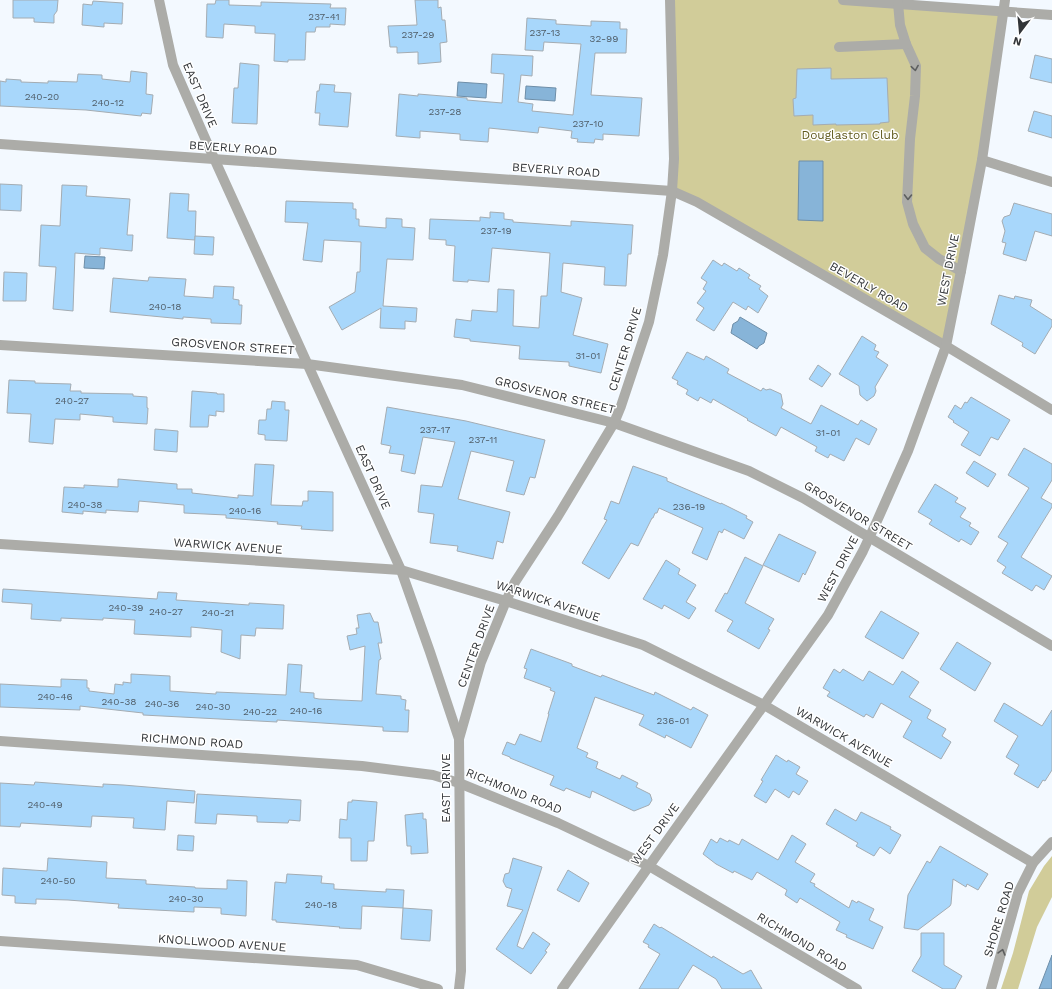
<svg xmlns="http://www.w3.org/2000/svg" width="1052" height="989" viewBox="0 0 1052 989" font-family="'Work Sans',sans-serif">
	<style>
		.green { fill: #d1cc99 }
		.water { fill: #87b4d8; stroke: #6e8ea8 }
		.building { fill: #a8d7fb; stroke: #a4acb2 }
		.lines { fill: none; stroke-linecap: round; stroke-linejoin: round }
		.minor { stroke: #acaca8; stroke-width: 10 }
		.oneway { stroke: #5d5f5f }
		.labels { text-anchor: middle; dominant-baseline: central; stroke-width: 3; stroke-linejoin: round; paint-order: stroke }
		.number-label { font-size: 10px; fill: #505e69 }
		.street-label { font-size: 12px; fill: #323538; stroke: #fff }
		.park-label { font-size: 12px; fill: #5f581b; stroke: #fff }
	</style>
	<rect width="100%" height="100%" fill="#f3f9ff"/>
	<!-- green -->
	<g class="green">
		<polygon points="670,0 842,0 1002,10 981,158 944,344 673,186"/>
		<polygon points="1052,856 1052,897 1037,927 1018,989 1001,989 1013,953 1029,891 1044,866"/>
	</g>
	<!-- water -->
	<g class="water">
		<polygon points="458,82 487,84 486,98 457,96"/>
		<polygon points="526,86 556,88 555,101 525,99"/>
		<polygon points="799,161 823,161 823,221 798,220"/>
		<polygon points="85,256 105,257 104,269 84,268"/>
		<polygon points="740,317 767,333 764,343 759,346 757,349 731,333 733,324 738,321"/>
		<polygon points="1052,955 1052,989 1039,989"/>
	</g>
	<!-- building -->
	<g class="building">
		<polygon points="13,0 58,0 57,11 54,15 54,23 34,22 34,18 13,18"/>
		<polygon points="216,0 229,0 229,5 261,6 261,2 331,4 330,8 346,8 345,25 330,24 330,27 316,27 315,32 306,32 305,60 288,60 288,62 274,61 275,34 255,33 255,26 224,24 223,38 206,37 207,4 215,4"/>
		<polygon points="415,0 438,0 438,8 441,7 442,20 445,20 447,42 440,43 441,62 418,64 418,52 397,53 397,47 390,47 388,26 417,25"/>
		<polygon points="93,1 123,3 122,24 104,23 104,27 82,25 83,4 92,5"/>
		<polygon points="527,18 556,20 556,24 591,26 591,21 620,22 620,29 627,29 626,53 595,53 591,95 642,98 639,136 603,134 603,140 595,139 594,143 577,142 578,139 571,138 572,131 539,127 538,133 489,128 488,142 460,140 460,134 420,131 420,138 396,136 399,94 418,96 418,94 467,98 467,100 502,103 504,74 491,73 492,54 533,56 532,76 521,75 518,102 533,104 532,111 573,115 581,44 544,42 543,51 525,50"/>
		<polygon points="1035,55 1052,59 1052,83 1030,78"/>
		<polygon points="240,63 259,65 257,124 232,123 234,88 238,88"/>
		<polygon points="831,68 831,79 887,78 889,122 880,123 880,124 836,125 836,124 813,125 813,115 794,116 793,99 796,98 797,69"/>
		<polygon points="131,71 147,73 146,94 153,95 151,114 142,113 141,116 86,110 0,106 0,81 6,82 6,79 21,80 21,82 48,83 48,81 77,82 78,74 102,75 102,79 130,82"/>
		<polygon points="320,84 335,85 334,92 351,93 348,127 319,125 320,113 315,113 317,91 319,91"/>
		<polygon points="1034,111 1052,116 1052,138 1028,131"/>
		<polygon points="0,184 22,185 21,211 0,210"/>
		<polygon points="62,185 87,186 86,196 130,199 127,235 133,235 132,251 100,248 100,255 75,253 73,311 53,309 56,267 39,266 41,225 60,226"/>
		<polygon points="170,193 189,194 188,211 196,211 195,240 167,238"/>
		<polygon points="286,201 353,203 353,209 356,209 356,219 359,219 359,226 386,228 386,218 402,219 402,227 415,228 413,260 387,259 383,306 417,308 416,322 405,321 405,329 380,328 381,308 342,330 329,307 355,292 357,272 360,272 361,242 324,240 322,262 303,260 308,223 285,222"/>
		<polygon points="1014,203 1052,214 1052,236 1035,231 1026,261 1003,254 1006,243 1002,242 1005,231 1002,221 1004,217 1010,215"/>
		<polygon points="490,212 504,213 504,219 513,220 513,222 571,226 571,221 633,225 631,254 628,254 626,286 604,285 605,267 563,263 561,292 582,298 573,335 608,344 601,373 569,366 569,362 519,359 520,346 470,341 470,339 454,337 456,319 471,321 472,310 497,312 498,289 514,290 513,326 539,328 541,296 547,296 550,253 492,248 489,282 468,280 468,282 453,281 455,246 446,245 446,240 429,239 430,219 480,221 480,217 490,218"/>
		<polygon points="195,236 214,237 213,255 194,254"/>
		<polygon points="713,260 722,266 724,263 737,271 739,268 750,275 748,278 761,286 759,289 768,296 758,313 748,306 746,310 733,302 714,331 696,320 704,308 697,303 706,291 703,289 707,282 701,278"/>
		<polygon points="4,272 27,273 26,301 3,301"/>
		<polygon points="149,277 186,279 184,296 213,298 214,286 234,287 233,299 239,300 239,305 242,305 241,324 211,323 211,319 183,317 183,319 110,312 113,278 148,281"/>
		<polygon points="999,295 1014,299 1015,296 1032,300 1030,306 1052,320 1052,326 1035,354 1022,346 1023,343 991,324"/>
		<polygon points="862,336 876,345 874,350 879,352 876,357 888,365 875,387 876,391 874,396 867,401 860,395 859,386 839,374"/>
		<polygon points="687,352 704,360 706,356 729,369 727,373 761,391 763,388 766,390 770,389 781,394 783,404 781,408 811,424 821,405 858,425 861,420 877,429 869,445 856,438 844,461 830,454 828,458 815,451 817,447 781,427 776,436 747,420 748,419 713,399 711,403 700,397 698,401 686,394 688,390 677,384 678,381 672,378"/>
		<polygon points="818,365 831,374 822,387 809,379"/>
		<polygon points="9,380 35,381 35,383 71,384 70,391 81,391 81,393 133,394 133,396 147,397 147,408 148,408 147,424 113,422 113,417 80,414 80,420 55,419 53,444 29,442 31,414 7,413"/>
		<polygon points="192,391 217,393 217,394 224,394 224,412 216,411 216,416 209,415 208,427 190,427"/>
		<polygon points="971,397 1010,420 998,440 991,437 980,456 961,445 969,432 953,422 954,421 948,417 955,405 961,409 965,402 967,403"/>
		<polygon points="272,401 285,402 285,410 289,410 287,441 265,440 265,435 258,434 259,420 266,420 267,409 271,409"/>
		<polygon points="387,407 466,421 545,440 535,478 530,477 524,495 506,491 514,461 471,451 458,499 510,512 503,543 497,541 493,559 457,551 458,546 430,543 434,514 418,512 421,485 442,487 455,442 423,437 415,474 401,471 404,455 389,453 391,446 381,444"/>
		<polygon points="155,429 178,431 177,452 154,450"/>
		<polygon points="1024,448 1052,464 1052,480 1041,498 1052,504 1052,507 1021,557 1052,576 1044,590 1036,585 1032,591 1002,573 1006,567 997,561 1008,543 998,537 1029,488 1008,475"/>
		<polygon points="974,461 996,474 988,487 966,473"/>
		<polygon points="255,464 274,465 271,505 302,506 303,501 308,501 308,491 333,492 333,531 301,529 302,526 277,524 278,522 226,518 226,515 184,513 184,505 139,501 138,512 106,510 106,513 83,511 83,514 62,512 64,487 84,488 84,485 118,487 118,479 177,484 177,489 192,489 192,493 238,498 238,495 253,496"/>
		<polygon points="633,466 667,478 667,481 721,504 721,503 747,516 746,518 753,522 744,539 724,529 722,533 719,531 707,560 692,553 703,528 659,508 657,513 655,513 653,518 652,518 638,546 631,543 609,579 582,563 607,520 604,519 611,501 619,504"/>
		<polygon points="935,484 958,498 955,502 966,508 960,517 971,523 969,526 979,532 971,545 961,539 959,542 929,524 932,520 918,512"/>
		<polygon points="779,534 816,552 805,575 803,573 799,582 763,565"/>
		<polygon points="745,557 763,566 745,603 774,619 768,629 770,630 759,649 727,631 733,621 715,611 725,593 727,594"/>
		<polygon points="666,560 680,569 678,574 696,585 686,602 696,608 689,619 664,605 662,609 643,599"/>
		<polygon points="3,589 157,599 158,592 177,593 176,600 249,605 249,603 284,605 283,629 256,628 255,636 241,635 240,659 221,652 222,630 191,627 191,637 134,634 135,620 103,618 103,620 61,618 61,621 31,619 32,604 2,602"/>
		<polygon points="881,611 919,633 903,659 865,637"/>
		<polygon points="370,613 374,622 378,622 382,643 378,643 381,659 379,660 376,694 401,696 401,699 406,700 405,710 409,710 408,732 383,731 383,727 277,720 277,722 143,715 143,713 80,706 80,710 0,707 0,684 61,687 61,679 87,680 87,688 89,688 89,691 114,694 115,684 123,685 123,682 131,683 131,674 170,676 170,691 216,694 216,692 286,695 288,664 302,665 300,692 314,693 314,698 319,699 362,701 365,646 350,650 347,636 357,634 356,628 359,628 357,615"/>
		<polygon points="957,642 991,663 975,691 940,669"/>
		<polygon points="531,649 572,664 572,666 601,677 602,675 654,695 655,692 691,710 693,707 708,715 691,748 666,735 665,738 639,725 644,715 595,697 577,748 588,753 586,757 598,762 596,768 620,779 622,775 638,783 636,787 650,794 652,800 649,805 634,811 592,791 590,798 566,788 564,791 550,785 554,776 510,758 510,757 502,754 507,742 515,745 520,734 541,742 549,714 548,714 555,692 550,690 551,688 524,678 527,669 524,668"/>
		<polygon points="834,669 840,673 843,669 863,681 869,671 893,685 902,671 919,682 909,697 931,710 927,718 946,729 942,736 951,742 941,759 903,737 912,721 881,703 873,718 866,714 864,717 827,696 830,692 823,688"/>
		<polygon points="1004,703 1042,726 1052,710 1052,770 1045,781 1043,780 1038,788 1014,774 1019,765 1006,757 1018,736 994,721"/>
		<polygon points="776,755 787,762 788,760 800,767 796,774 808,781 799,795 793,791 789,798 775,789 766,803 754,796 763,781 761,780"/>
		<polygon points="35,782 103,787 103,784 123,785 195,791 194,803 167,801 165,830 133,828 134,818 92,816 91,827 21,823 20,827 0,826 0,783 34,785"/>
		<polygon points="197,794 301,800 300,821 289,820 288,823 257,822 257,816 217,814 216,824 195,823"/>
		<polygon points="352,800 377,802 374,841 368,841 367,861 351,861 351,838 339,838 340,819 347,820 348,802 352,802"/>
		<polygon points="835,809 856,821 861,812 891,827 890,829 901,835 890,854 880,847 874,856 856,846 858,843 826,824"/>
		<polygon points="423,813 423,819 426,819 428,853 411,854 411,846 407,846 405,815"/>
		<polygon points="178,835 194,836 193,851 177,850"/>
		<polygon points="792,835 806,844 795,862 815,874 810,882 815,884 814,886 849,908 852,900 857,903 858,901 874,909 869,920 883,927 873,949 846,937 847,935 836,930 840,922 800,898 797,903 785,895 787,890 757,872 752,880 734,871 733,873 716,864 703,854 711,839 717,843 720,838 728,842 729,840 739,845 742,839 778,860"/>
		<polygon points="940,846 988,874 978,890 967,884 966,887 953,879 951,904 950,906 918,930 904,928 908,895 927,861 930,863"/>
		<polygon points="48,858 107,862 106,878 146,880 146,884 195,887 195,888 227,889 227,880 247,881 246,916 221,914 221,908 194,907 194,912 118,908 119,904 68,900 36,899 36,904 15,903 15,896 2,895 3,868 47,871"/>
		<polygon points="513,858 542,867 517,946 523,949 533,932 550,944 545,951 547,952 531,974 496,949 523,910 507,906 512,889 506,887 503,881 505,874 509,873"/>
		<polygon points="568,870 589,883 579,902 557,890"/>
		<polygon points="287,874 322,876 321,883 334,884 334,889 386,892 386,889 404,890 403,908 362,906 361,929 339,928 340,927 276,922 276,920 272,920 275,882 286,883"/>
		<polygon points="403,908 432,910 430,941 401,939"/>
		<polygon points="654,924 660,928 661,927 712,958 713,956 743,974 751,970 762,989 722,989 716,979 693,965 678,989 639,989 660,954 648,947 649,945 643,942"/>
		<polygon points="921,933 944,933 944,965 962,976 955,989 943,989 912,971 921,956"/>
	</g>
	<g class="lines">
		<!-- minor -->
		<g class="minor">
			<polyline points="159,0 173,65 208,145 401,570 430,652 459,739 461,971 459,989"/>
			<polyline points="843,0 1052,15"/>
			<polyline points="898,3 900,25 906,44 916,66 915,96 910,139 907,202 913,224 925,248 939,259 961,271"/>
			<polyline points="839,47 906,44"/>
			<polyline points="0,144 672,191 697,202 946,346 1052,410"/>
			<polyline points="982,160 1052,182"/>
			<polyline points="0,345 307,364 462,385 614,423 749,471 803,498 1052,646"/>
			<polyline points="0,544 401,570 506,601 643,645 764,705 1033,863"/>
			<polyline points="459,739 481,662 506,601 515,582 558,516 614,423 621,406 649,322 663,255 672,191 674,159 670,0"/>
			<polyline points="0,741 362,766 433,775 459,783 558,823 649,866 857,989"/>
			<polyline points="0,941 357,965 438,989"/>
			<polyline points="562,989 649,866 828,615 863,551 877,521 908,451 946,346 961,271 982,160 1005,0"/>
			<polyline points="991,989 1018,893 1033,863 1052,842"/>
		</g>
	</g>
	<!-- one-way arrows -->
	<defs><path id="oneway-chevron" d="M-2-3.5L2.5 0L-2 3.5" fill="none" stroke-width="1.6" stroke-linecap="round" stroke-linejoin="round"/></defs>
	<g class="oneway">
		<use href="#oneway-chevron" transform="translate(915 68) rotate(81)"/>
		<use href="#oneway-chevron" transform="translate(908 197) rotate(91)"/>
		<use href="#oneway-chevron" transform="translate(1002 952) rotate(-74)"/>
	</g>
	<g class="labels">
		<!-- number labels -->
		<g class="number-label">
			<text x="324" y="16">237-41</text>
			<text x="545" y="32">237-13</text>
			<text x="418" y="34">237-29</text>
			<text x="604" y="38">32-99</text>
			<text x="42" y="96">240-20</text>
			<text x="108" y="102">240-12</text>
			<text x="445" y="111">237-28</text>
			<text x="588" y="123">237-10</text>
			<text x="496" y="230">237-19</text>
			<text x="165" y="306">240-18</text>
			<text x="588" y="355">31-01</text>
			<text x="72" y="400">240-27</text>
			<text x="435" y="429">237-17</text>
			<text x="828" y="432">31-01</text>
			<text x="483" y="439">237-11</text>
			<text x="85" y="504">240-38</text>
			<text x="689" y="506">236-19</text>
			<text x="245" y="510">240-16</text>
			<text x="126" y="607">240-39</text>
			<text x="166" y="611">240-27</text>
			<text x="218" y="612">240-21</text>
			<text x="55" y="696">240-46</text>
			<text x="119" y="701">240-38</text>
			<text x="162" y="703">240-36</text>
			<text x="213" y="706">240-30</text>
			<text x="306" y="710">240-16</text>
			<text x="260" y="711">240-22</text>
			<text x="673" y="720">236-01</text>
			<text x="45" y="804">240-49</text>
			<text x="58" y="880">240-50</text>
			<text x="186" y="898">240-30</text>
			<text x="321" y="904">240-18</text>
		</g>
		<!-- street labels -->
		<g class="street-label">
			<text transform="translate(200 95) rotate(67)">EAST DRIVE</text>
			<text transform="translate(233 148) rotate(4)">BEVERLY ROAD</text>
			<text transform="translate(556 170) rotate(4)">BEVERLY ROAD</text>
			<text transform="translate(948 270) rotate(-79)">WEST DRIVE</text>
			<text transform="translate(869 287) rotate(30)">BEVERLY ROAD</text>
			<text transform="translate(233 346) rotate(4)">GROSVENOR STREET</text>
			<text transform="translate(625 349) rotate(-73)">CENTER DRIVE</text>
			<text transform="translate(555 395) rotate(14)">GROSVENOR STREET</text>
			<text transform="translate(373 477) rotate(66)">EAST DRIVE</text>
			<text transform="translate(858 516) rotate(31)">GROSVENOR STREET</text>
			<text transform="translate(228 546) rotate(4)">WARWICK AVENUE</text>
			<text transform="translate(838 569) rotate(-62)">WEST DRIVE</text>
			<text transform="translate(548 601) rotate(18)">WARWICK AVENUE</text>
			<text transform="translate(476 646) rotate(-70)">CENTER DRIVE</text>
			<text transform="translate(844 737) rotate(30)">WARWICK AVENUE</text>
			<text transform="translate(192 741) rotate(4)">RICHMOND ROAD</text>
			<text transform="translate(446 788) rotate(-90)">EAST DRIVE</text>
			<text transform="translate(514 791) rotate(22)">RICHMOND ROAD</text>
			<text transform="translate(655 834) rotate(-54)">WEST DRIVE</text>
			<text transform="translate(999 919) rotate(-73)">SHORE ROAD</text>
			<text transform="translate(802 942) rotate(31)">RICHMOND ROAD</text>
			<text transform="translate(222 943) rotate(4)">KNOLLWOOD AVENUE</text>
		</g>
		<!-- park labels -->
		<g class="park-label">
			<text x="850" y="135">Douglaston Club</text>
		</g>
	</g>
	<!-- north arrow -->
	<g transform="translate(1020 32) rotate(196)" stroke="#ffffff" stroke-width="3" paint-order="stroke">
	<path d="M0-3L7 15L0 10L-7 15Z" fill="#323538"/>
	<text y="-6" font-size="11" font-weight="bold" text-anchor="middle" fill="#323538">N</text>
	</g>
</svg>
